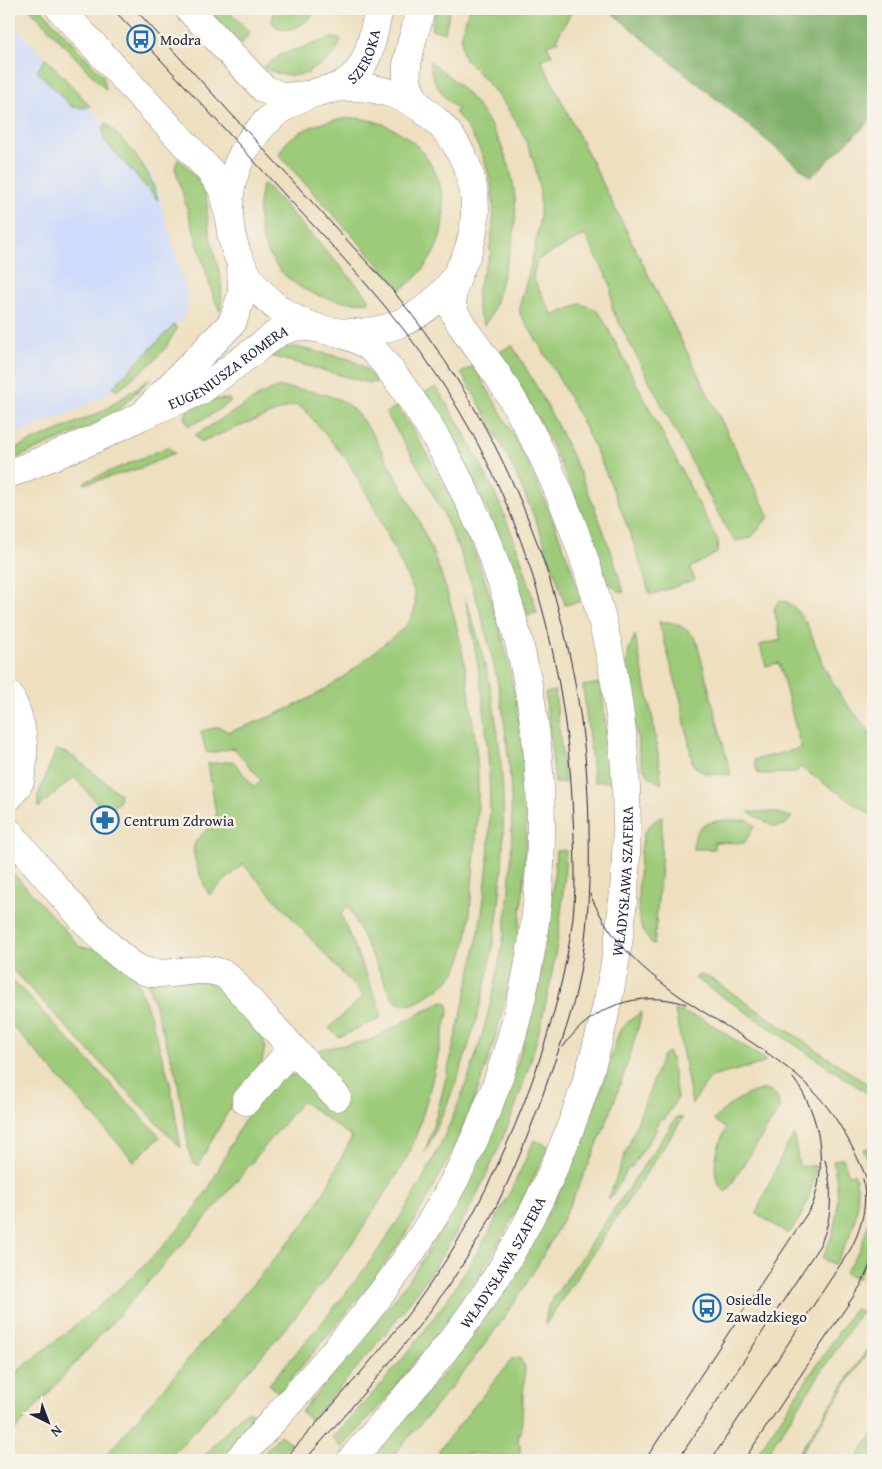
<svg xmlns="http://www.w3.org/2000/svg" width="882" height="1469" viewBox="0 0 882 1469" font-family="'Gentium Book Plus',serif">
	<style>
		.built { fill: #cedbfa }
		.green { fill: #9dcb79; stroke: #60765a }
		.forest { fill: #7eaf69; stroke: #506852 }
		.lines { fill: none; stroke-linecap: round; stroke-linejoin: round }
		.minor-casing { stroke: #88807d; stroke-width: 29 }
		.tertiary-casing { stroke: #88807d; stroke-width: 29 }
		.secondary-casing { stroke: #88807d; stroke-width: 29 }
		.minor { stroke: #fff; stroke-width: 28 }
		.tertiary { stroke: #fff; stroke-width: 28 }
		.secondary { stroke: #fff; stroke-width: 28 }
		.tram { stroke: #22223b; stroke-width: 1 }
		.labels { text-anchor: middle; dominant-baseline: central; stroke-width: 5; stroke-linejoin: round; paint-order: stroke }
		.poi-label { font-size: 15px; fill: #22223b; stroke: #f7f3e8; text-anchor: start }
		.street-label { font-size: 15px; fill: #22223b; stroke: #f7f3e8 }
	</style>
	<rect width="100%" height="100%" fill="#f7f3e8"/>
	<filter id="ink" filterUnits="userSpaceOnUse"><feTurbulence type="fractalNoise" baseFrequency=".02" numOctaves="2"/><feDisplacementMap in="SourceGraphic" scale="10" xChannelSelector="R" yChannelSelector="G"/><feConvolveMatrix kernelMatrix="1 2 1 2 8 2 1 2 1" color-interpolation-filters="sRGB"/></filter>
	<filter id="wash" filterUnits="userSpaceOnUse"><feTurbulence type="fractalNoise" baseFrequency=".0096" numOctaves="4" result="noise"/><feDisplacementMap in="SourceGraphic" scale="20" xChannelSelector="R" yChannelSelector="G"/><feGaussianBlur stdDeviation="1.12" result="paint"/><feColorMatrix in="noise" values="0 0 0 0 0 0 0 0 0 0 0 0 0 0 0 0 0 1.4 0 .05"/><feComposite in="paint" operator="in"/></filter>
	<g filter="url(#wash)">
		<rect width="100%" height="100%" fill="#eedfbf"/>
		<!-- built -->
		<polygon class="built" points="9,19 153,177 188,296 186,314 109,393 81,408 9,437"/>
		<!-- green -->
		<g class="green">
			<polygon points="30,9 41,9 103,76 106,90"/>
			<polygon points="208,9 227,9 250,33 241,44"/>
			<path d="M278 9H315C311 22 290 34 277 28L272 22 274 11H277Z"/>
			<polygon points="436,9 450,9 445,33 431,29"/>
			<path d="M469 9H573L557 38 559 41 547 45 552 55 541 60 769 516 751 538 736 541 728 532 612 309 611 285 585 235 537 260 533 278 553 316 580 304 595 309 602 317 718 541 717 553 690 568 695 580 650 595C618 488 580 408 520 314V304C527 280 534 255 538 230 550 161 511 104 465 59 457 43 464 25 469 9Z"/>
			<path d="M332 38 341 39C338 55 324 65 309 70V73C292 77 278 76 263 67L282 54Z"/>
			<polygon points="46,58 90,106 86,108 72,107 37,71"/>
			<path d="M429 61C483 97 524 163 514 231 512 246 507 261 503 275 498 291 496 312 484 325 469 299 481 276 492 251L489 249C501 199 489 151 455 112L457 109C441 95 432 81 429 61Z"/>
			<path d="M354 118C421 122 464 191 434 252 426 267 415 280 401 289L279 155C288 129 330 119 354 118Z"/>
			<path d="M106 123C132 151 147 162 158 200L104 140 103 131Z"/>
			<path d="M178 159C187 167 198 177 203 188 208 199 207 210 208 222 211 253 227 279 220 311L213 296 175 168Z"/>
			<path d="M265 184 369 298V302C299 307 245 259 262 186Z"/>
			<polygon points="174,325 177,328 166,347 154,361 116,391 113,387"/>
			<path d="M512 345C560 423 598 504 624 593 606 588 602 566 596 550 570 481 540 415 499 352Z"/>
			<polygon points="295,347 349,359 364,367 377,382 369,383 267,355 282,348"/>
			<path d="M473 366C521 441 555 516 582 601L565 605C541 523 506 446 461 373Z"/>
			<polygon points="151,378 113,415 89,427 9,461 9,451 101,412"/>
			<path d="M279 387C297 389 335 393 348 405 369 422 383 454 396 477 441 557 462 625 472 716 476 744 479 772 478 799 478 828 474 857 472 886 469 919 470 971 438 989 423 998 407 1014 392 998L348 905 341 915 381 1011 379 1019 339 1037 329 1028 363 996 243 864 209 895C204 884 189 854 195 843 200 834 211 827 217 820L208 764 233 761 254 787 261 780 234 748 211 753 206 752 201 731 219 727 229 732C269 718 312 701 346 675 357 667 368 657 379 648 399 631 421 621 414 591L373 505 347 460 304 409 294 405 200 442 195 435 261 395Z"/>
			<path d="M436 387C481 456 517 533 537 613L527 615C502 533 469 466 424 393Z"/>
			<polygon points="229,399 231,401 209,416 189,426 185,418 187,411 208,400"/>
			<path d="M397 406C559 645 568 948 427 1199 387 1270 331 1331 279 1393L269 1384C315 1331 363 1277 401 1216 527 1015 545 764 457 545 438 498 412 456 386 413Z"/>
			<polygon points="168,447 175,453 141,468 85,484 84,482"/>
			<path d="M465 598C530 776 510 985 425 1152 438 1114 447 1074 456 1035 469 981 482 927 487 872 495 780 485 688 465 598Z"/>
			<polygon points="779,601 787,602 794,607 807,624 825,669 842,698 873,736 873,816 800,767 796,773 758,774 754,760 801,748 779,663 766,666 760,645 781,640 774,609"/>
			<path d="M659 622C675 620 686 628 696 639L731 775 706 774 693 765 681 701Z"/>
			<path d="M635 635 653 720 662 784C648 779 643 770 640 758L627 666 629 649Z"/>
			<polygon points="601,683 612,781 594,782 583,686"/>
			<polygon points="555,691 565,782 555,783 545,693"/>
			<polygon points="56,750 70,754 120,794 119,802 107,814 74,777 38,808 38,795"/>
			<polygon points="748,812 773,812 792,817 785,825 775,827"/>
			<path d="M662 816 661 866 654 945C647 939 642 931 640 922 636 908 639 844 645 832 649 825 655 820 662 816Z"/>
			<path d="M748 820 755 826 744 843 714 842V849H693C694 815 723 821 748 820Z"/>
			<polygon points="9,850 22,861 11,871 80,947 101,949 134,975 149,1012 170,1083 181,1148 9,966"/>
			<path d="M566 850C560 989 522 1122 451 1241 411 1306 361 1364 311 1420L301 1412C340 1364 383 1319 417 1268 505 1138 545 1006 556 851Z"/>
			<polygon points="700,975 710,978 873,1088 873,1097 695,978"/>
			<polygon points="9,976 160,1137 134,1161 9,1022"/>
			<polygon points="147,980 221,981 261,1032 265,1046 262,1062 234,1101 198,1165 194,1163 190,1156 177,1078"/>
			<path d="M443 1001 447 1003 449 1009C438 1053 429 1101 413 1144 406 1162 393 1180 383 1196 324 1293 243 1376 168 1460H102L306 1222 323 1194 352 1137 302 1101 212 1211 9 1437V1378C76 1324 160 1264 207 1191 223 1165 259 1070 297 1075 300 1076 305 1079 307 1080L315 1058 321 1049 368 1041Z"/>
			<polygon points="675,1010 705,1020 765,1060 764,1063 711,1077 692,1104"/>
			<path d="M642 1012C618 1108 570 1217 516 1300 478 1357 434 1409 389 1460H370L448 1368 512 1279 562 1187 601 1089 619 1032 630 1020Z"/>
			<polygon points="668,1052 672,1061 677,1099 664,1120 661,1118 655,1127 657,1129 631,1168 629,1167 610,1199 608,1199 663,1055"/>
			<path d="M760 1090C773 1089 780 1097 779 1110L726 1192C707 1179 717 1145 726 1129L714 1120C727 1105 741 1096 760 1090Z"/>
			<polygon points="677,1117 683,1118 545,1325 548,1306"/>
			<path d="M794 1135 799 1166H816C812 1190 805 1216 788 1234L756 1213 785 1149Z"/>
			<path d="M534 1140 549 1146C521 1206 492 1258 455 1312L453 1311V1316L451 1315 388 1396 342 1448 332 1438C367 1400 403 1362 433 1319 474 1263 507 1204 534 1140Z"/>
			<polygon points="873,1145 873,1173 863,1150"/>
			<path d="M843 1158 849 1176 854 1173C864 1208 852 1236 834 1265L822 1258C839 1226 841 1196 833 1161Z"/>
			<path d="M870 1219H872C873 1240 867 1261 857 1280L845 1273 860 1249Z"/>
			<polygon points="855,1308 861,1312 763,1460 753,1460"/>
			<polygon points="873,1341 873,1344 796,1460 794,1460"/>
			<polygon points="519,1357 525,1367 521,1433 519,1433 518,1444 520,1445 520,1454 516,1456 488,1457 487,1454 465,1454 465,1457 440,1456 439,1450 513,1358"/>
			<polygon points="249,1411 259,1415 219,1460 201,1460 242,1414"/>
			<polygon points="873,1433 873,1460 856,1460"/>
			<polygon points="280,1435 291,1443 276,1460 258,1460"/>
		</g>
		<!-- forest -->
		<polygon class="forest" points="607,9 873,9 873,118 811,177"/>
	</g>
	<g filter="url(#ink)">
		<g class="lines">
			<!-- minor casing -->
			<g class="minor-casing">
				<g id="minor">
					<polyline points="148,409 232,323 242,295 241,264"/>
					<path id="s1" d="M9 474 95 439 141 416 200 391 279 332 298 326 316 328"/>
					<path d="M9 695C23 720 27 752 20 781 18 786 12 792 9 797"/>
					<path d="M9 832C35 862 111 960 144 971 171 980 201 961 227 976L337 1097"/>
					<polyline points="246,1101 292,1049"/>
				</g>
			</g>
			<!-- tertiary casing -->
			<g class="tertiary-casing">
				<g id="tertiary">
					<path d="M421 9C412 47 391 83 427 113"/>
					<path id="s2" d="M331 89C369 78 371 42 379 9"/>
				</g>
			</g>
			<!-- secondary casing -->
			<g class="secondary-casing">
				<g id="secondary">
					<polyline points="60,9 210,171 222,188 227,209"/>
					<polyline points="189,9 264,89 283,97 307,95"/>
					<circle cx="352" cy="210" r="123"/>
					<path d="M238 1460C307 1382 381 1305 435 1215 563 1000 576 728 469 501 449 458 425 417 397 379 389 369 382 358 373 350 363 341 351 337 339 333"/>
					<path id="s3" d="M351 1460C405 1398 461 1336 504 1265 636 1044 665 772 574 530 554 476 529 424 498 376 483 353 462 331 452 307V293L461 266"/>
				</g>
			</g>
			<!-- minor -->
			<use href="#minor" class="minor"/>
			<!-- tertiary -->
			<use href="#tertiary" class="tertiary"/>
			<!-- secondary -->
			<use href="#secondary" class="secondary"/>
			<!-- tram -->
			<g class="tram">
				<path d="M113 9C171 70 228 133 285 195 339 253 394 311 438 377 522 503 564 648 572 799 574 838 577 878 573 917 560 1024 512 1149 457 1242 410 1322 345 1390 284 1460"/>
				<path d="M135 9 389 286C517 440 586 627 589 827 590 877 589 928 579 977 573 1012 561 1044 549 1077 532 1127 513 1175 488 1222 439 1311 372 1384 305 1460"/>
				<path d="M590 894C631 992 734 1017 806 1084 838 1113 857 1154 873 1194"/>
				<path d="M563 1047C591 1006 639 989 686 1004"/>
				<path d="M645 1460 812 1206C828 1165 821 1114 793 1078"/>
				<path d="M678 1460 820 1245C833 1217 833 1189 825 1160"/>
				<path d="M711 1460 850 1250C862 1228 868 1204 863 1179"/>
				<polyline points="744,1460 861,1285 873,1259"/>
			</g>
		</g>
	</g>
	<!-- icons -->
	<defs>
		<g id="bus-ring" transform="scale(1.4375)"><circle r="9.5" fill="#f7f3e8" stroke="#1f6fb2" stroke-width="1.5"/><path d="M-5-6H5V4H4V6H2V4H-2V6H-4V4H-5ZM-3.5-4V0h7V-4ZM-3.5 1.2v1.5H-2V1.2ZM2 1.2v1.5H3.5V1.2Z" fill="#1f6fb2"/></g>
		<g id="pharmacy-ring" transform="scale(1.4375)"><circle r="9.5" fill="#f7f3e8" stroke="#1f6fb2" stroke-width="1.5"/><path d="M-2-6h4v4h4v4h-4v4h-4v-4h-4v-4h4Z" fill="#1f6fb2"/></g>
	</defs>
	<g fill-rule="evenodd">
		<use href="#bus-ring" x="141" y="39"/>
		<use href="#pharmacy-ring" x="105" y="820"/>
		<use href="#bus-ring" x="707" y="1308"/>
	</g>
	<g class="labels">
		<!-- poi labels -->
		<g class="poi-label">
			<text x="160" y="39">Modra</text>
			<text x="124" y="820">Centrum Zdrowia</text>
			<text x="726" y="1299">Osiedle<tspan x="726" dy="17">Zawadzkiego</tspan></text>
		</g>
		<!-- street labels -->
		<g class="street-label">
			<text stroke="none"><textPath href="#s2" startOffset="49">SZEROKA</textPath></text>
			<text stroke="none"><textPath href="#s1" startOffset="245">EUGENIUSZA ROMERA</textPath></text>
			<text stroke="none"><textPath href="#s3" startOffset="654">WŁADYSŁAWA SZAFERA</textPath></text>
			<text stroke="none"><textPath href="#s3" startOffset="250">WŁADYSŁAWA SZAFERA</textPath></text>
		</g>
	</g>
	<!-- margin -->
	<rect width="882" height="1469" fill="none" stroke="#f7f3e8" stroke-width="30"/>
	<!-- north arrow -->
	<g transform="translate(48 1422) rotate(138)" stroke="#f7f3e8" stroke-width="4" paint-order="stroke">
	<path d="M0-4L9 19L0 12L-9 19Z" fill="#22223b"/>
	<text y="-8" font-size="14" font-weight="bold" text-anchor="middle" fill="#22223b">N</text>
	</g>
</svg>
